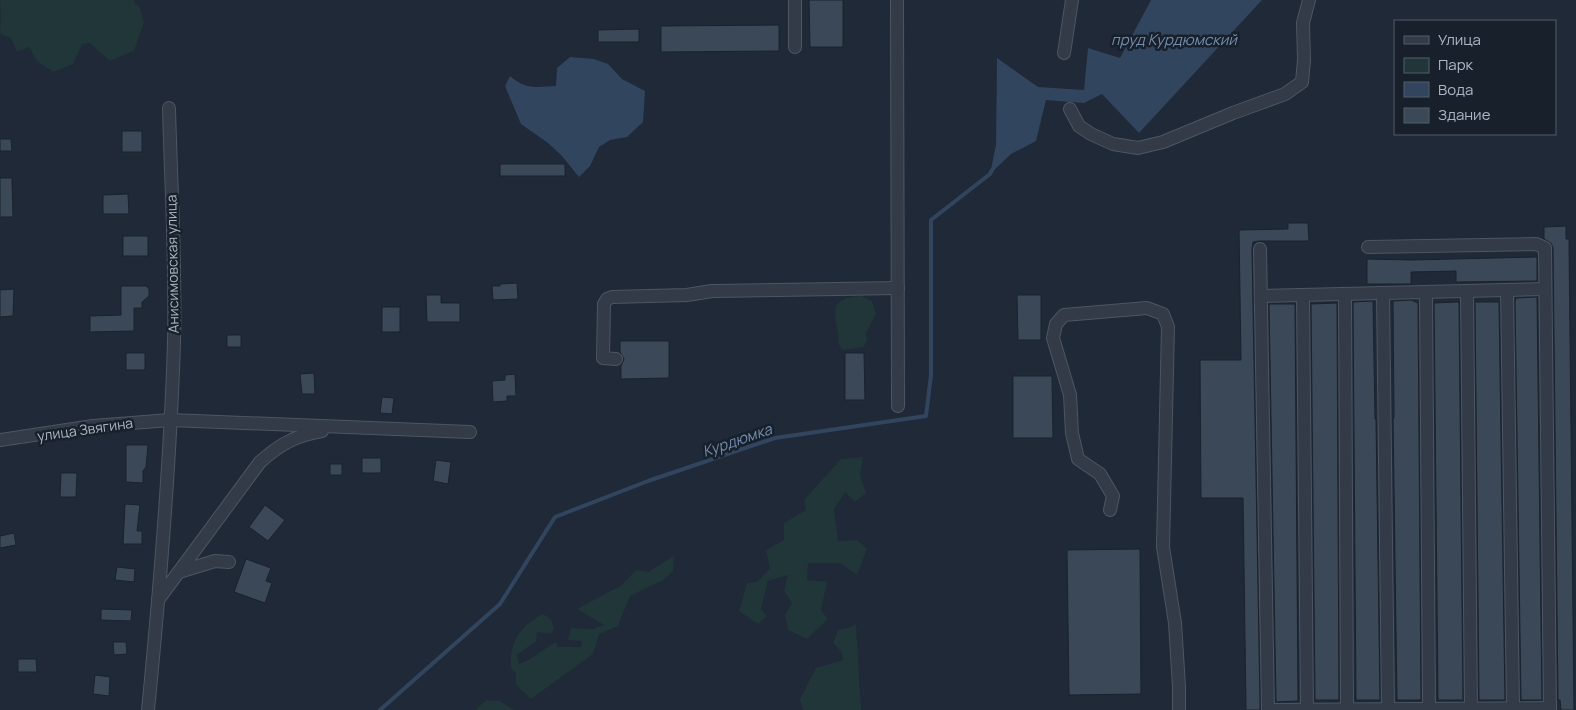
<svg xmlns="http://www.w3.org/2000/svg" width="1576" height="710" viewBox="0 0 1576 710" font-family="Manrope,sans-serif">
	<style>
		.green { fill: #203638 }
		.water { fill: #31455f }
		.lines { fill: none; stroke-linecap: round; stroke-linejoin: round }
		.stream { stroke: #31455f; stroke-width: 4 }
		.building { fill: #3a4857; stroke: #1a222e }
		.minor-casing { stroke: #4d5662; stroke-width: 14 }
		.minor { stroke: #323b47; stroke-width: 12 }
		.labels { text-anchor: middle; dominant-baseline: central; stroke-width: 5; stroke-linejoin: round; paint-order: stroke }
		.street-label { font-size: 14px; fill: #acb6c4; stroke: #18202c }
		.water-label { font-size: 15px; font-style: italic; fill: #738eae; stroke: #18202c }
	</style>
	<rect width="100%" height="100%" fill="#1f2937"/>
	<!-- green -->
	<g class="green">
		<polygon points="0,0 134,0 134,3 139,6 144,22 134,51 110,61 90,43 82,44 73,64 53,72 37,61 29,47 17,52 11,38 2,35 0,33 1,16"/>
		<path d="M861 296 872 301 876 314 866 333 867 340 864 347 843 350 839 345C839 319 822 298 861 296Z"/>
		<polygon points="863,457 860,475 866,493 855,502 845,492 834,510 838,541 857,540 867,549 857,575 840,563 808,563 807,580 827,582 821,610 828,619 807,639 788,630 785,615 792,603 784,591 788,575 768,581 761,609 767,616 758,624 739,611 747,583 757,582 770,569 766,550 784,540 784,523 806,510 804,500 841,459"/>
		<path d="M674 556 673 571 663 580 630 596 618 626 599 634 593 654 531 699 516 685V673L511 668C509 642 520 626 543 614L551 619 554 628 551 634 537 632 536 641 517 655 519 664C533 659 543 649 556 642L558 647H581L582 641 568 640 571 628 593 629 604 625 577 609 622 585 636 570 648 572Z"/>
		<polygon points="856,624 861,710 803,710 800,699 816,668 843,660 841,651 833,643 838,630 848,628"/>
		<polygon points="487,700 500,701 514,710 474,710"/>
	</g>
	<!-- water -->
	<g class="water">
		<polygon points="1151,0 1262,0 1139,133 1102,94 1084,103 1046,100 1036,141 1011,154 990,174 996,145 997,58 1038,87 1084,90 1088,48 1120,58"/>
		<path d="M570 57 594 59 608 64 622 79 645 91 643 122 627 137 610 140 599 147 590 166 579 177 562 156 548 143 521 124 505 86 510 76C526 90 535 87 556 86L557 68Z"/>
	</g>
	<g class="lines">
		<!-- stream -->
		<polyline class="stream" points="380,710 500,604 555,517 648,481 775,438 926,416 931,375 931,220 990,174 992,170"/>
	</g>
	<!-- building -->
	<g class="building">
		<polygon points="809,0 843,0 843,47 810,47"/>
		<polygon points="779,25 779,51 661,52 661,26"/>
		<polygon points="639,29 639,42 598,42 598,30"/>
		<rect x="122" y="131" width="20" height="21"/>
		<polygon points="0,139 11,139 12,151 0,151"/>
		<rect x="500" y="164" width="65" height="12"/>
		<polygon points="0,178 12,178 13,217 0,217"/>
		<polygon points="128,194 129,214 103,214 103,195"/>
		<polygon points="1288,223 1308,223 1309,241 1259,241 1253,242 1252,249 1260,702 1260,710 1246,710 1243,498 1201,498 1200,360 1241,360 1239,230 1288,229"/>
		<polygon points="1566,226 1566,239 1569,239 1574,710 1561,710 1560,700 1558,700 1553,248 1551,243 1544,239 1544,227"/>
		<rect x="123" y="236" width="25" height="20"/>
		<polygon points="1537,257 1537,281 1456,282 1456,271 1411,272 1411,284 1367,284 1367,259 1411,260"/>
		<polygon points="517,283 518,299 493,300 492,286 500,286 500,284"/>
		<polygon points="121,286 146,286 149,289 149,296 142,302 142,308 134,308 134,331 90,332 90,316 121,315"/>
		<polygon points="14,289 13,316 0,317 0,290"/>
		<polygon points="426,295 441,295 441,303 460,303 460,322 427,322"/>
		<polygon points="1017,295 1041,295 1041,340 1018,340"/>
		<polygon points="1537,297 1542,700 1521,700 1515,302 1516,298"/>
		<polygon points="1411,300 1418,303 1421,700 1397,700 1393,418 1394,418 1393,301"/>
		<polygon points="1373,301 1375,419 1376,419 1380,700 1356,700 1353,302"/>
		<polygon points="1457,302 1459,302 1463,700 1438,700 1434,303"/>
		<polygon points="1475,302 1499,302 1505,700 1479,700"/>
		<polygon points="1337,303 1339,700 1315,700 1311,304"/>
		<polygon points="1269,304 1295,304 1298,701 1276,702"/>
		<rect x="382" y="307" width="18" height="25"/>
		<rect x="227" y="335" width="14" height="12"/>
		<polygon points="620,341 669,341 669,378 621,379 621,366 624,359 620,352"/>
		<rect x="126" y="353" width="19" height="17"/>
		<polygon points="845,353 864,353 865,400 845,400"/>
		<polygon points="314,373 315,394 302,394 300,374"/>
		<polygon points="515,374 516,396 507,396 507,401 493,402 492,381 505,380 505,375"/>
		<polygon points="1013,376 1052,376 1053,438 1013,438"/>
		<polygon points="382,397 394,398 392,414 380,413"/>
		<polygon points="126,445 148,445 146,467 143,471 143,483 126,482"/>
		<rect x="362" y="458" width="19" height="15"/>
		<polygon points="436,460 451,462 448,484 433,481"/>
		<rect x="330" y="464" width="12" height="11"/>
		<polygon points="61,473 77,473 76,497 60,497"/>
		<polygon points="125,504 140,505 137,531 142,531 142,544 123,544"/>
		<polygon points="265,505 285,520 268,541 249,527"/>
		<polygon points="14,533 16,545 0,548 0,536"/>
		<polygon points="1140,549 1141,694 1069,695 1067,550"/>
		<polygon points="246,559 271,568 266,581 272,583 265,603 234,592"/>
		<polygon points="117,567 135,569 134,582 115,580"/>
		<polygon points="101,609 132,610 131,621 101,620"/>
		<polygon points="113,642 126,642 127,654 114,655"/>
		<polygon points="18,659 36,659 37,672 18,672"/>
		<polygon points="95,675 110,677 109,696 93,694"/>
	</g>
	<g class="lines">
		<!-- minor casing -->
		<g class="minor-casing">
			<g id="minor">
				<polyline points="795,0 795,47"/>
				<polyline points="897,0 898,406"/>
				<polyline points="1064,53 1072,0"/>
				<polyline points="1070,109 1079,126 1091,134 1113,144 1138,148 1163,142 1233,113 1285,94 1302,82 1304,60 1303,23 1309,0"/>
				<polyline points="1368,247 1536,244 1545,248 1550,710"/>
				<polyline points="1260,249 1268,710"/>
				<polyline points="1507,290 1513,707"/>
				<polyline points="1467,291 1471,708"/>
				<polyline points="1426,292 1429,708"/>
				<polyline points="1383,293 1388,708"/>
				<polyline points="1345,294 1347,709"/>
				<polyline points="1303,295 1307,709"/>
				<polyline points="1261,296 1545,289"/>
				<polyline points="616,359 603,358 604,304 607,299 612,297 687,295 712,291 898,288"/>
				<polyline points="0,440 93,426 170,420 470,432"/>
				<polyline points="1110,510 1113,496 1100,474 1078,459 1072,433 1070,395 1053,338 1056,324 1064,315 1147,308 1163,314 1168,327 1163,547 1175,623 1179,687 1179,710"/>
				<polyline points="179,572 215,561 229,562"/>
				<path d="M158 600 260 462C279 445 296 435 322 431"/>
				<path d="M148 710C160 588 170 465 174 343 176 264 171 186 169 108"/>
				<polyline points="1268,710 1550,708"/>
			</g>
		</g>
		<!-- minor -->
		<use href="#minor" class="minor"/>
	</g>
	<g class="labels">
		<!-- street labels -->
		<g class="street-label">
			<text transform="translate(172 264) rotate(-91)">Анисимовская улица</text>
			<text transform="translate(85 429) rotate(-8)">улица Звягина</text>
		</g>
		<!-- water labels -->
		<g class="water-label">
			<text x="1174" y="39">пруд Курдюмский</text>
			<text transform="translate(737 440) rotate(-19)">Курдюмка</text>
		</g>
	</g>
	<!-- legend -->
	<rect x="1394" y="20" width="162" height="115" fill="#18202c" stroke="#535c69"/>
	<rect x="1404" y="36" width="25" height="8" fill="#323b47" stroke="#535c69"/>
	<text x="1438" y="45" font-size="15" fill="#acb6c4">Улица</text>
	<rect x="1404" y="58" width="25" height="15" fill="#203638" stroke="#535c69"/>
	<text x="1438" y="70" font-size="15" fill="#acb6c4">Парк</text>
	<rect x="1404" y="82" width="25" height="15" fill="#31455f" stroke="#535c69"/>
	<text x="1438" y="95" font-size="15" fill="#acb6c4">Вода</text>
	<rect x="1404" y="108" width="25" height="15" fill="#3a4857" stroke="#535c69"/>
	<text x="1438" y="120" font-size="15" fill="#acb6c4">Здание</text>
</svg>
